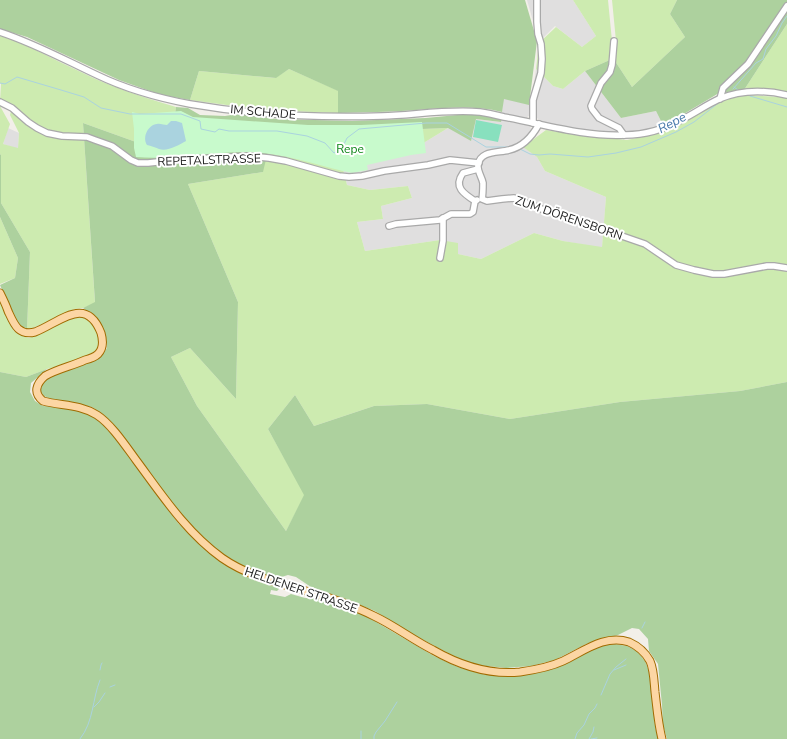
<svg xmlns="http://www.w3.org/2000/svg" width="787" height="739" viewBox="0 0 787 739" font-family="'Nunito Sans',sans-serif">
	<style>
		.residential { fill: #e0dfdf }
		.grass { fill: #cdebb0 }
		.forest { fill: #add19e }
		.park { fill: #c8facc }
		.pitch { fill: #88e0be }
		.water { fill: #aad3df }
		.lines { fill: none; stroke-linecap: round; stroke-linejoin: round }
		.stream { stroke: #aad3df; stroke-width: 1 }
		.minor-casing { stroke: #a9a9a9; stroke-width: 8 }
		.major-casing { stroke: #a06b00; stroke-width: 9 }
		.minor { stroke: #fff; stroke-width: 5.5 }
		.major { stroke: #fcd6a4; stroke-width: 7 }
		.labels { text-anchor: middle; dominant-baseline: central; stroke-width: 4; stroke-linejoin: round; paint-order: stroke }
		.street-label { font-size: 12px; fill: #222; stroke: #fff }
		.park-label { font-size: 12px; fill: #0c8416; stroke: #fff }
		.water-label { font-size: 13px; font-style: italic; fill: #4a7aab; stroke: #fff }
	</style>
	<rect width="100%" height="100%" fill="#f2efe9"/>
	<!-- residential -->
	<g class="residential">
		<polygon points="527,0 573,0 596,36 582,47 555,26 539,42"/>
		<polygon points="536,69 553,86 563,89 585,71 621,118 656,111 663,125 636,133 599,132 572,128 542,122 537,118 535,114 530,113 529,116 527,117 532,132 520,144 537,157 545,171 606,197 602,248 563,241 534,233 481,259 458,254 440,240 365,251 357,222 383,219 381,206 412,198 408,186 370,190 347,185 343,169 413,153 425,142 448,128 476,119 501,122 503,98 531,105"/>
		<polygon points="8,128 19,133 18,149 3,144"/>
	</g>
	<!-- grass -->
	<g class="grass">
		<polygon points="573,0 608,0 612,41 612,59 585,71 563,89 553,86 536,69 539,43 556,27 582,47 596,36"/>
		<polygon points="612,0 677,0 670,14 685,37 632,87 615,61 616,41"/>
		<polygon points="787,24 787,92 782,91 744,90"/>
		<path d="M0 36C28 44 54 60 81 72 111 87 143 97 176 107L175 114 371 131 448 128 425 142 413 153 343 169 347 185 370 190 408 186 412 198 381 206 383 219 357 222 365 251 440 240 458 243V254L481 259 534 233 563 241 602 247 606 197 545 171 537 157 523 147 546 130 578 135 627 140 651 135 674 128 724 100 747 95 781 97 787 98V382L740 391 620 402 510 419 427 404 374 406 314 426 295 395 268 429 305 495 286 531 197 406 171 357 190 348 236 399 238 302 188 184 263 172 161 151 83 123 95 303 83 308 75 309 45 323 27 330 30 252 1 203V155L0 154V106L10 124 3 144 18 148 19 133 10 115 12 108 0 102 1 84 0 83Z"/>
		<polygon points="289,69 339,91 338,113 263,110 190,100 199,71 275,78"/>
		<polygon points="0,217 18,258 15,278 0,284"/>
		<polygon points="0,300 14,331 20,335 29,338 36,335 69,317 78,316 86,319 93,324 98,334 100,344 96,350 88,356 71,363 47,369 26,377 0,372"/>
	</g>
	<!-- forest -->
	<g class="forest">
		<path d="M0 0H525L537 41 529 105 504 99 502 112C474 105 446 108 417 110 391 112 364 112 338 113V91L289 69 276 78 199 71 190 100 161 95 119 80 27 37 0 29Z"/>
		<polygon points="677,0 787,0 787,24 744,90 719,93 667,124 663,125 656,111 621,118 585,71 612,59 615,61 632,87 685,37 670,14"/>
		<polygon points="176,107 188,108 200,115 225,116 238,114 277,119 352,121 426,118 457,115 478,115 502,118 501,122 476,119 471,141 448,128 371,131 193,123 175,114"/>
		<polygon points="83,123 161,151 268,151 263,172 188,184 238,302 236,399 190,348 171,357 197,406 286,531 304,495 268,429 295,395 314,426 374,406 427,404 510,419 620,402 740,391 787,382 787,739 667,739 663,725 662,705 658,664 649,651 648,639 639,629 632,628 618,635 586,644 555,660 531,666 506,668 477,665 457,658 416,636 375,611 348,600 311,587 296,577 288,575 278,578 251,571 225,556 198,533 173,505 139,458 116,428 104,415 92,407 51,399 44,396 41,392 41,384 46,378 96,359 102,355 107,348 106,337 98,320 83,308 95,302"/>
		<polygon points="0,154 1,155 1,203 30,252 27,330 20,326 12,313 0,285 15,278 18,258 0,217"/>
		<polygon points="47,369 31,383 30,392 35,401 43,406 73,408 90,414 101,422 120,444 178,523 205,549 228,566 246,576 279,587 279,589 277,591 271,590 270,594 285,597 291,594 305,598 317,598 348,608 371,619 434,656 458,667 486,675 511,676 538,673 563,664 600,646 615,644 627,646 637,651 645,661 650,673 655,726 658,739 0,739 0,372 26,377"/>
	</g>
	<!-- park -->
	<path class="park" d="M181 111 193 117 308 125H361L422 122 426 153 411 155 367 165 368 170 352 173 343 171C310 163 277 152 244 152 208 152 172 160 136 157L134 148V129L132 112 140 114Z"/>
	<!-- pitch -->
	<polygon class="pitch" points="476,120 502,125 498,142 473,137"/>
	<!-- water -->
	<path class="water" d="M171 121H176L182 123 186 141C179 145 167 152 159 149 155 147 151 146 147 145 142 137 148 125 157 124 160 123 164 125 167 125Z"/>
	<g class="lines">
		<!-- stream -->
		<g class="stream">
			<polyline points="0,83 5,84 17,77 61,90 84,97 101,108 130,114 181,114 200,121 201,129 215,132 219,129 229,131 277,131 307,136 325,143 334,153 342,148 347,138 359,129 426,123 447,123 486,147 508,147"/>
			<polyline points="734,87 738,90"/>
			<polyline points="733,89 756,63 763,59 766,49 776,36 782,23 787,16"/>
			<polyline points="750,96 787,107"/>
			<polyline points="520,149 530,154 539,155 550,154 588,157 616,153 641,147 676,132 694,122 721,101"/>
			<polyline points="642,628 645,622"/>
			<polyline points="100,670 101,665 102,663"/>
			<polyline points="614,670 626,665"/>
			<polyline points="110,687 115,685"/>
			<polyline points="601,695 610,674 616,667 626,659"/>
			<polyline points="94,707 99,702 105,693"/>
			<polyline points="361,731 361,739"/>
			<path d="M80 739C94 721 92 700 100 680"/>
			<polyline points="374,739 374,736 376,732 385,721 397,702"/>
			<polyline points="575,739 577,733 584,725 589,714 595,708 597,704"/>
			<polyline points="589,739 593,732 594,727"/>
			<polyline points="591,739 597,738"/>
		</g>
		<!-- minor casing -->
		<g class="minor-casing">
			<g id="minor">
				<path d="M0 32C34 43 65 60 97 75 126 89 158 98 190 104 253 115 318 118 382 116 414 115 448 109 480 112 488 113 496 115 504 117 543 124 584 137 625 135 645 135 665 129 683 119 695 113 706 105 719 99 740 90 765 90 787 95"/>
				<polyline points="614,41 612,65 610,72 601,83 591,106 592,109 599,118 619,128 624,135"/>
				<polyline points="720,99 723,88 748,64 787,6"/>
				<polyline points="0,102 12,108 28,122 37,128 47,133 62,136 87,137 95,140 112,146 131,160 138,163 148,163 176,160 250,156 269,158 286,161 339,176 349,177 362,176 384,171 428,165 450,160 479,163"/>
				<polyline points="533,123 533,100 541,73 542,59 541,44 538,34 537,22 537,0"/>
				<path d="M539 124C533 135 523 147 509 150 499 153 480 150 478 165 477 171 482 177 483 183 483 189 483 194 482 199L487 201 502 199 514 198 544 210 567 217 645 244 676 265 694 270 713 274H724L767 266H774L787 268"/>
				<path d="M477 200 475 201C464 194 453 187 463 173L478 169"/>
				<polyline points="389,226 396,224 440,220 451,214 470,214 473,212 475,201"/>
				<polyline points="440,258 443,241 443,218"/>
			</g>
		</g>
		<!-- major casing -->
		<g class="major-casing">
			<path id="major" d="M0 293C3 299 6 305 8 311 14 324 18 336 35 332 59 323 86 294 101 333 103 340 104 348 98 354 95 357 89 359 85 360 72 366 57 369 45 376 36 384 33 393 43 401 62 406 79 404 97 415 111 424 125 445 136 460 162 495 186 532 222 558 258 583 302 587 341 602 352 606 364 611 374 616 395 626 413 640 433 650 459 665 490 675 520 672 534 670 550 667 563 661 584 651 605 634 629 642 638 646 645 652 650 661 654 670 654 682 655 692 657 708 658 723 662 739"/>
		</g>
		<!-- minor -->
		<use href="#minor" class="minor"/>
		<!-- major -->
		<use href="#major" class="major"/>
	</g>
	<g class="labels">
		<!-- street labels -->
		<g class="street-label">
			<text transform="translate(263 112) rotate(5)">IM SCHADE</text>
			<text transform="translate(209 160) rotate(-2)">REPETALSTRASSE</text>
			<text transform="translate(569 218) rotate(19)">ZUM DÖRENSBORN</text>
			<text transform="translate(301 590) rotate(19)">HELDENER STRASSE</text>
		</g>
		<!-- park labels -->
		<g class="park-label">
			<text x="350" y="149">Repe</text>
		</g>
		<!-- water labels -->
		<g class="water-label">
			<text transform="translate(672 123) rotate(-28)">Repe</text>
		</g>
	</g>
</svg>
